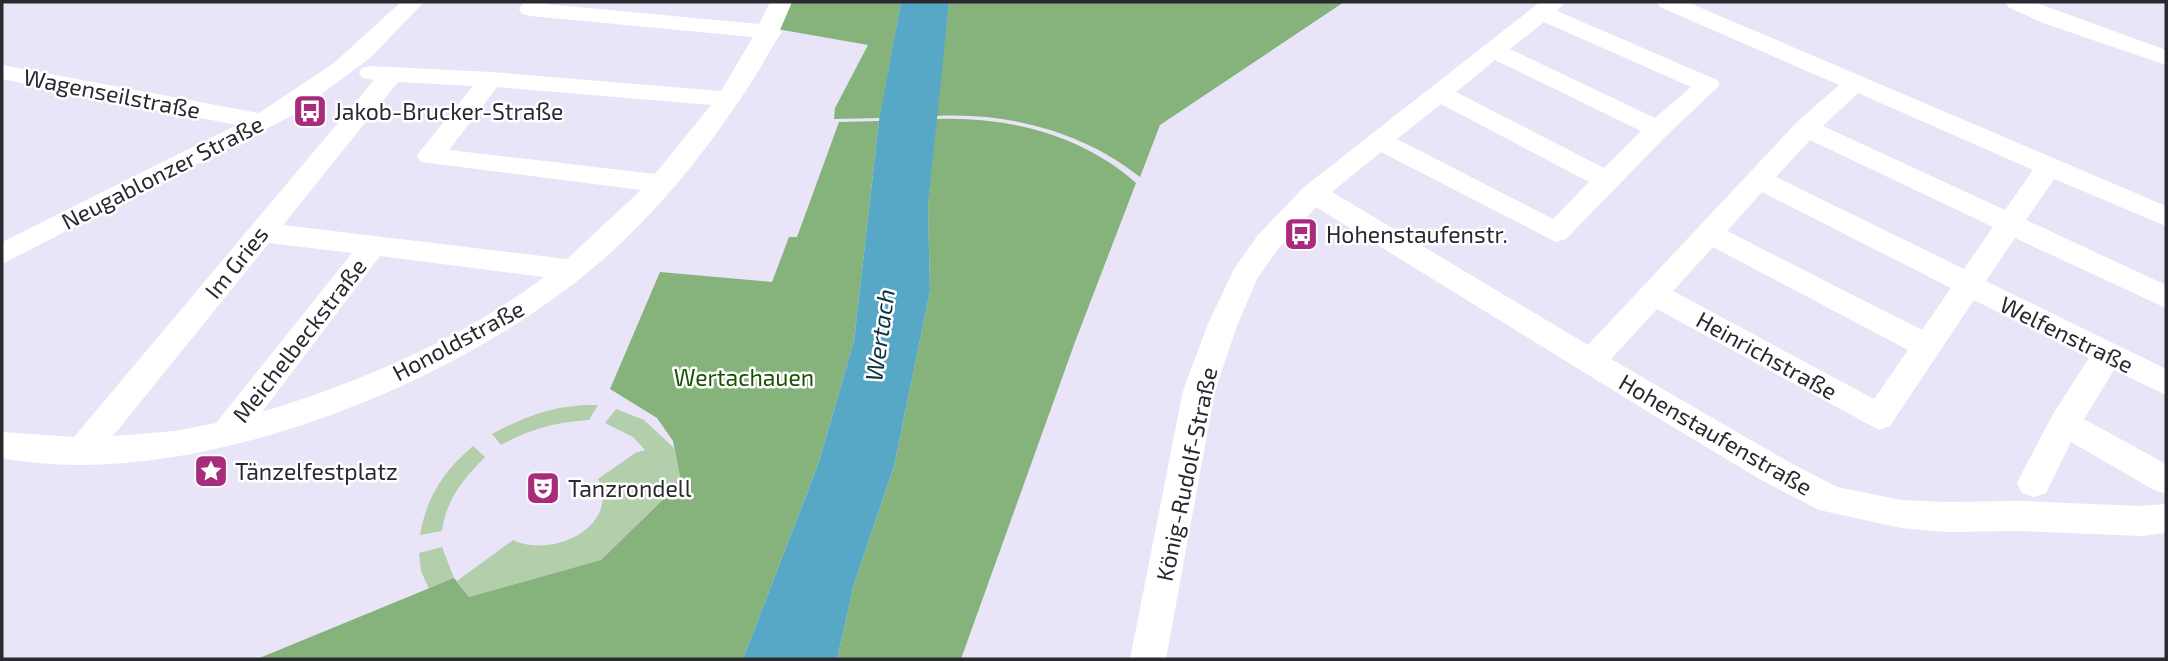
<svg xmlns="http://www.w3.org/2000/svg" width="2168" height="661" viewBox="0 0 2168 661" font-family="'Exo 2',sans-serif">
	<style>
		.green { fill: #b2ceab }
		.forest { fill: #86b27b }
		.water { fill: #57a8c7 }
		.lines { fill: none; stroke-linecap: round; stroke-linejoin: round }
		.minor { fill: #fff; fill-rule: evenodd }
		.labels { text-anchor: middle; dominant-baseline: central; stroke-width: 5; stroke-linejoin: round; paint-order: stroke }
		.street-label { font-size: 23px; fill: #2b2930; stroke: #fff }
		.poi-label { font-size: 23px; fill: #2b2930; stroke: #fff; text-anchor: start }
		.park-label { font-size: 23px; fill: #1a5403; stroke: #fff }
		.water-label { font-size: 24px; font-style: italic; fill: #0c3341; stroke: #fff }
	</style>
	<rect width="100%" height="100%" fill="#eae4f8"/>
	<!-- green -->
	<g class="green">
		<path d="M598 405 589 420C556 422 530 429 501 445L492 434C527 415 558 404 598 405Z"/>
		<path d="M616 409 644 420 674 448 681 482 601 560 469 597 457 581 513 540C553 559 621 526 598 479L635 453 645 450 633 437 605 423Z"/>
		<path d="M473 446 485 457C463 479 446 500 442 531L420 535C427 496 443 472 473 446Z"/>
		<polygon points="442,547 454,578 429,589 421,571 419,553"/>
	</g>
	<!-- forest -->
	<g class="forest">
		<polygon points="788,2 901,2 880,118 834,119 835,108 868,45 777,29"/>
		<path d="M949 2H1344L1160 125 1140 177C1084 132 1008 112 936 116Z"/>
		<path d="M936 119C1007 116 1083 135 1136 183L1075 342 961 659H837L854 584 894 466 930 291 928 206Z"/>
		<polygon points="879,121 854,341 819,462 743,659 257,659 454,578 469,597 601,560 681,482 673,441 657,418 610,389 660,272 772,282 789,237 797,237 839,122"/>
	</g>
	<!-- water -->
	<polygon class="water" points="901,2 949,2 928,206 930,291 894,466 854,584 837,659 743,659 819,462 854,341 879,121"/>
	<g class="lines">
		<!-- minor -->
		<g class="minor">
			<polygon points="401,2 424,2 370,58 293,115 2,264 2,242 237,125 2,79 2,65 259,113 334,63"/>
			<path d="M524 2H547L546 4 759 24 770 2H792L780 30 782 32C770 49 761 68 749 86 711 144 669 198 619 245 479 378 195 495 2 458V432L74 437 374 80 362 78 359 73 362 68 371 66 491 72 721 91 753 37 530 16 522 14 519 9ZM398 82 473 86 421 150 417 156 421 162 641 190 567 259 283 225ZM497 87 711 105 655 174 449 150ZM269 243 352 253 216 423 175 431 113 436ZM380 256 544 277C462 339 360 382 262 412Z"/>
			<path d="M1540 2H1565L1557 11 1717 80 1720 85 1667 135 1566 239 1556 242 1381 152 1332 192 1588 345 1797 122 1839 85 1660 7 1657 2H1687L2166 206V226L2054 179 2026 220 2166 285V308L2015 238 1986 281 2166 369V395L2114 370 2084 419 2166 464V494L2154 490 2071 442 2046 493 2034 497 2022 493 2017 483 2022 473 2053 414 2089 358 1974 300 1890 426 1879 430 1657 309 1611 359 1787 461 1837 487 1901 500 1945 502 2020 501 2141 506 2166 504V533L2141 536 2020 531 1945 532 1901 528 1819 510 1763 481 1663 421 1316 207 1278 249 1257 279 1237 326 1215 391 1166 659H1130L1183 391 1207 326 1234 269 1258 235 1304 187ZM1544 22 1691 87 1655 118 1510 49ZM1495 60 1641 131 1604 168 1456 92ZM1858 93 2033 170 2005 210 1823 126ZM1441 104 1589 182 1553 219 1397 139ZM1810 140 1993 227 1964 269 1776 177ZM1762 192 1951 288 1922 330 1727 231ZM1713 247 1908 350 1874 399 1673 291Z"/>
			<polygon points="2005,2 2034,2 2166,50 2166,65 2043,23 2008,7"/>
		</g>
	</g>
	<!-- icons -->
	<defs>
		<g id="bus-square" transform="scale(1.75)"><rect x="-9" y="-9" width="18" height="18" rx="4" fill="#a92b7b" stroke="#fff"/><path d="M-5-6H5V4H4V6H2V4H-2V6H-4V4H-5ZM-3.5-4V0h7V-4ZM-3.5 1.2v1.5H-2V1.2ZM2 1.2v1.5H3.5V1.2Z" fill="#fff"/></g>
		<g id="sight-square" transform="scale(1.75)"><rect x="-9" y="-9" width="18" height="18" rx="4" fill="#a92b7b" stroke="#fff"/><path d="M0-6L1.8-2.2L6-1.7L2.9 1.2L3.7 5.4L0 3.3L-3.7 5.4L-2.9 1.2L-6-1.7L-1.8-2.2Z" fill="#fff"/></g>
		<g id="theatre-square" transform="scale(1.75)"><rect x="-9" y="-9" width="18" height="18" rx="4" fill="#a92b7b" stroke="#fff"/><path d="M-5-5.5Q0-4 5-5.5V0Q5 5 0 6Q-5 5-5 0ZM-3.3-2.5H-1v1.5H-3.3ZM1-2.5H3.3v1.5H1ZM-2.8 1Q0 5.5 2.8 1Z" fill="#fff"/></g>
	</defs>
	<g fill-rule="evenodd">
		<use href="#bus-square" x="310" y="111"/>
		<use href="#bus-square" x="1301" y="234"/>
		<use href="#sight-square" x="211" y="471"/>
		<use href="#theatre-square" x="543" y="488"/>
	</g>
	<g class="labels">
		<!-- street labels -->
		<g class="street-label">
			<text transform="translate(112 93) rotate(11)">Wagenseilstraße</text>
			<text transform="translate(162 172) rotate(-27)">Neugablonzer Straße</text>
			<text transform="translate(236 262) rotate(-51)">Im Gries</text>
			<text transform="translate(2067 334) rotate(26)">Welfenstraße</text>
			<text transform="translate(299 340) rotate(-52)">Meichelbeckstraße</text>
			<text transform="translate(458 340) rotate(-28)">Honoldstraße</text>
			<text transform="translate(1767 355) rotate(29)">Heinrichstraße</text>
			<text transform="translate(1716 434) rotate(30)">Hohenstaufenstraße</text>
			<text transform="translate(1186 474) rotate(-78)">König-Rudolf-Straße</text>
		</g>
		<!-- poi labels -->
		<g class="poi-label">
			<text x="334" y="111">Jakob-Brucker-Straße</text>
			<text x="1326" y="234">Hohenstaufenstr.</text>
			<text x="235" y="471">Tänzelfestplatz</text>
			<text x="568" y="488">Tanzrondell</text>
		</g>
		<!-- park labels -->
		<g class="park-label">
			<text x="744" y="377">Wertachauen</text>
		</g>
		<!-- water labels -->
		<g class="water-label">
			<text transform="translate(879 335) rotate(-82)">Wertach</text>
		</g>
	</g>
	<!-- border -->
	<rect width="2168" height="661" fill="none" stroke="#2b2930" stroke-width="7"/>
</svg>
